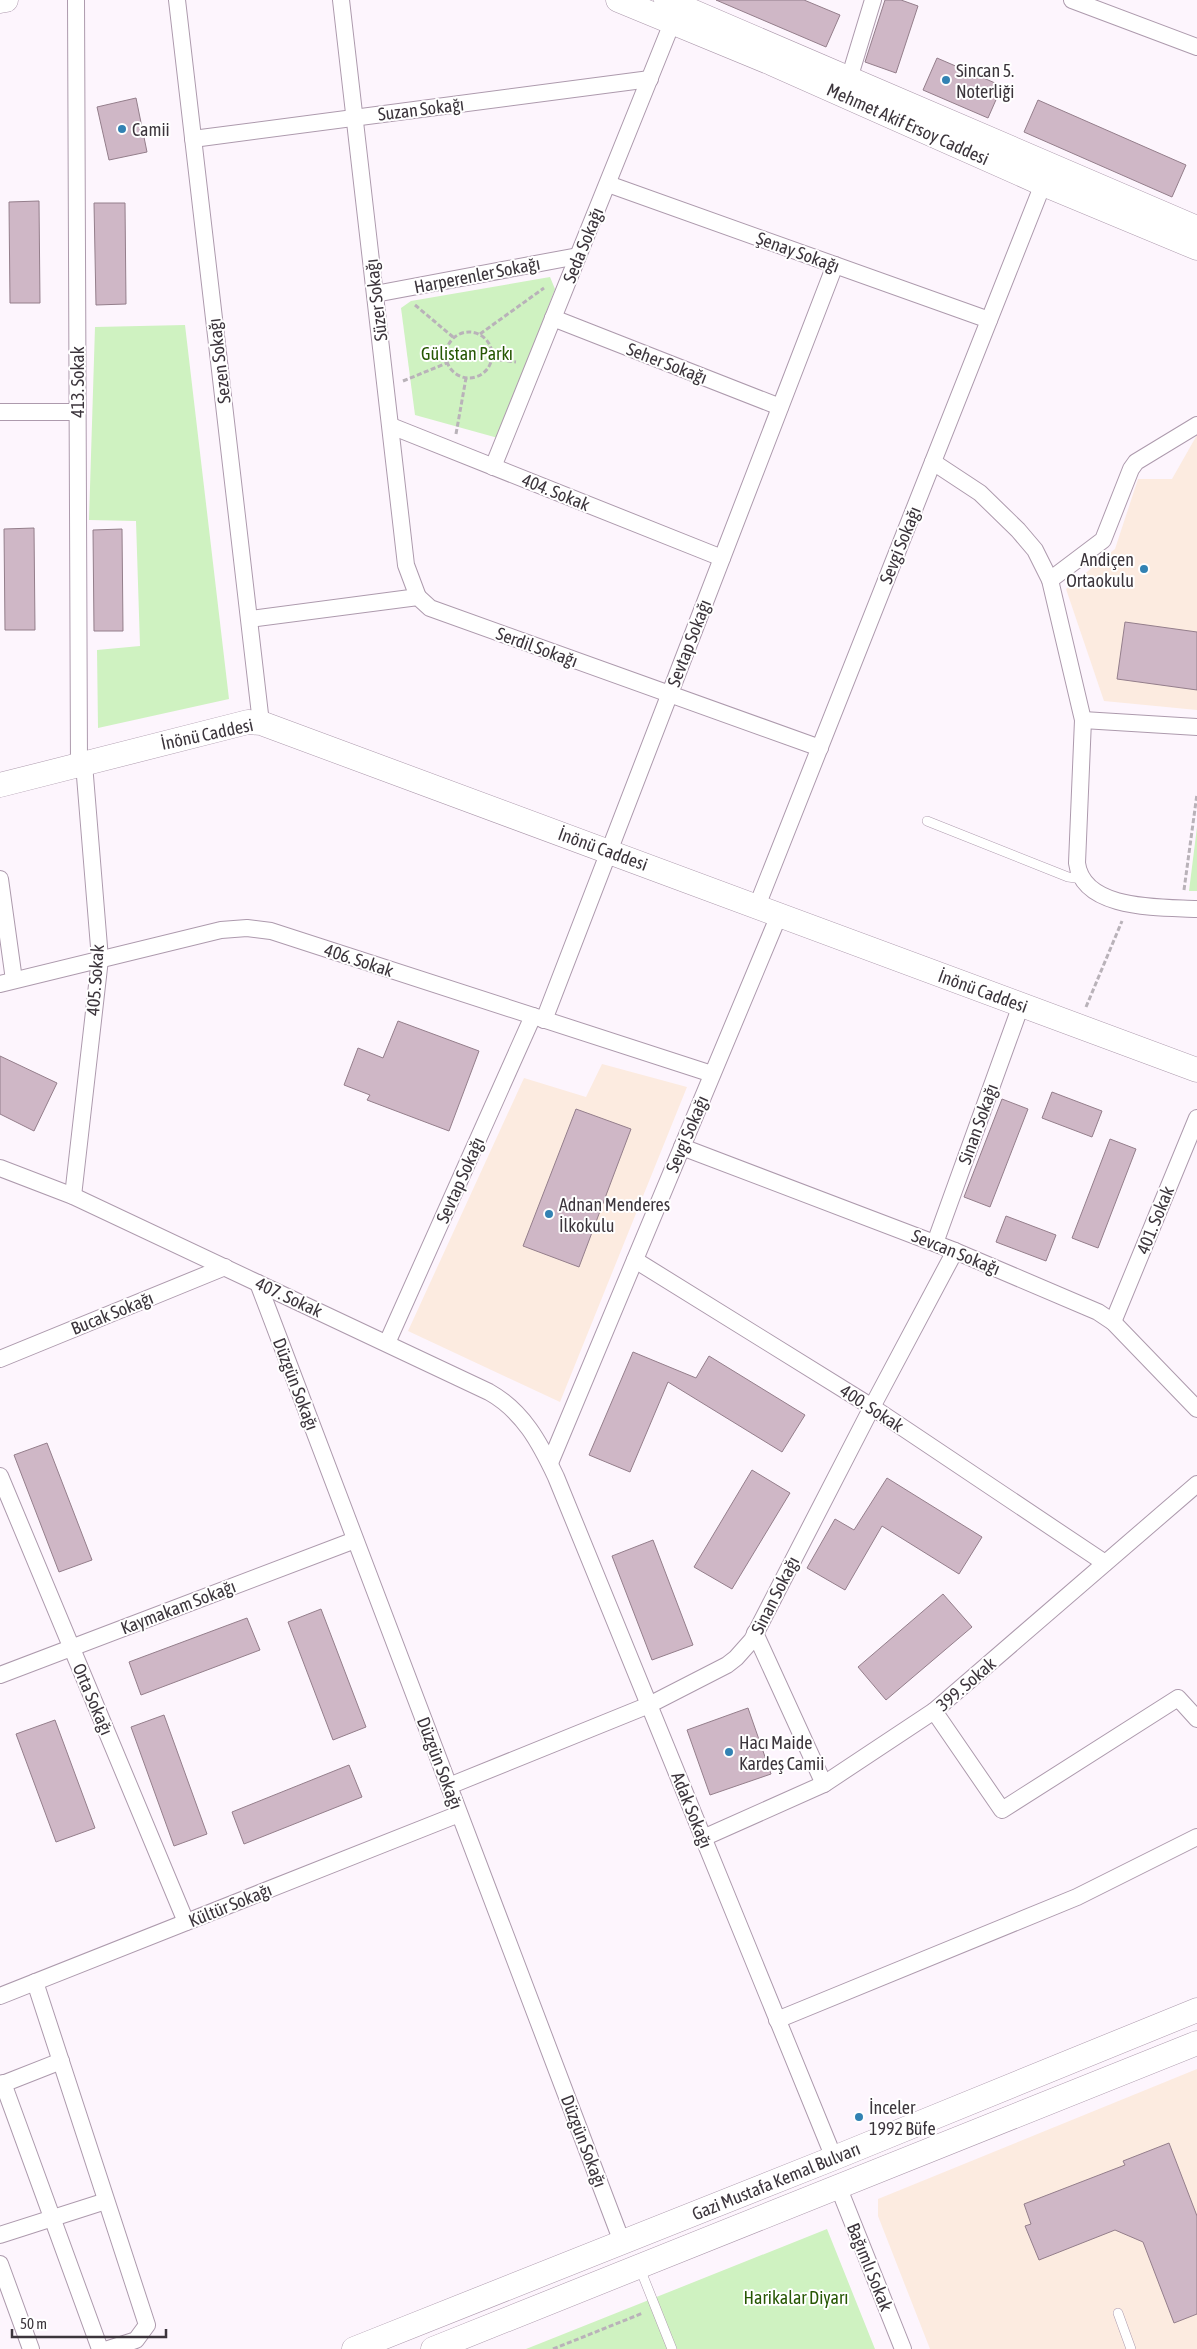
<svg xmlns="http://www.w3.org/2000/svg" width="1197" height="2349" viewBox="0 0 1197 2349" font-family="'Asap Condensed',sans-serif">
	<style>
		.education { fill: #fcebe0 }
		.green { fill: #cff2c1 }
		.building { fill: #cfb7c6; stroke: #947e8b }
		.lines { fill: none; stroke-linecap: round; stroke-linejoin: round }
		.lane-casing { stroke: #ad9aad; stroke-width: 10 }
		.street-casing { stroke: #ad9aad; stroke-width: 18 }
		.secondary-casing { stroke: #ad9aad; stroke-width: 25 }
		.path { stroke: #b9b2b9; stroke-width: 3; stroke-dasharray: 5 2.5; stroke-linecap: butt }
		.lane { stroke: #fff; stroke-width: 9 }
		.street { stroke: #fff; stroke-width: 16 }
		.secondary { stroke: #fff; stroke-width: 24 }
		.poi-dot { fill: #3282b3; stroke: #fff; stroke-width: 2 }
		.labels { text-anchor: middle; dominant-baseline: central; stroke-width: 4; stroke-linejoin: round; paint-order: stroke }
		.poi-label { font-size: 18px; fill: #3c353c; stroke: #fff; text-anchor: start }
		.street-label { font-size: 18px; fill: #3c353c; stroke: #fff }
		.park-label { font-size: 18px; fill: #265703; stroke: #fff }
	</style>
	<rect width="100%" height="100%" fill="#fdf5fd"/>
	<!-- education -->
	<g class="education">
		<polygon points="1197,435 1197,710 1104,701 1066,589 1115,549 1138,479 1172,479"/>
		<polygon points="602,1064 687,1087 560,1402 408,1331 524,1078 586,1097"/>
		<polygon points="1197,2069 1197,2349 930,2349 878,2216 878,2199"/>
	</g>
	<!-- green -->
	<g class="green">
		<polygon points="550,277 555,289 498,438 415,415 401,308 411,301"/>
		<polygon points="185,325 229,699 98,728 97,650 140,646 136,521 89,520 95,327"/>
		<polygon points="1197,827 1197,891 1189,891"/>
		<polygon points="827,2229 875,2349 526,2349"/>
	</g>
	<!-- building -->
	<g class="building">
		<polygon points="716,0 804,0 840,15 826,47"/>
		<polygon points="885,0 901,0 918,6 896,73 865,62"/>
		<polygon points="937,58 1002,86 988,118 923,90"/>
		<polygon points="136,98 147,152 109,160 97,107"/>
		<polygon points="1038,100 1186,165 1172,197 1024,132"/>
		<polygon points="39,201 40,303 10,303 9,202"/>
		<polygon points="94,203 125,203 126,304 96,305"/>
		<polygon points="34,528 35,630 5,630 4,529"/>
		<polygon points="122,529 123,631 94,631 93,530"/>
		<polygon points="1125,622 1197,632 1197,690 1117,679"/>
		<polygon points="398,1021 479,1051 449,1131 367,1100 370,1095 344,1085 358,1048 383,1058"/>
		<polygon points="0,1056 57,1083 34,1131 0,1114"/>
		<polygon points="1052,1092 1102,1111 1092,1137 1042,1118"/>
		<polygon points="1002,1099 1028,1109 990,1207 964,1197"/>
		<polygon points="576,1109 631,1129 579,1267 523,1246"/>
		<polygon points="1110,1139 1136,1149 1098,1248 1072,1238"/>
		<polygon points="1006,1216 1056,1235 1046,1261 996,1242"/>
		<polygon points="633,1352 696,1378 709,1356 805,1415 782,1452 668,1382 630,1472 589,1455"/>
		<polygon points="47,1443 92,1560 59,1572 14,1455"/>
		<polygon points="752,1470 790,1493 732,1589 694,1567"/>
		<polygon points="887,1478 982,1537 959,1574 882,1526 845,1590 807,1568 835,1519 854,1530"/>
		<polygon points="653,1540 693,1645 652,1660 612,1556"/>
		<polygon points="943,1594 972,1627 886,1700 858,1667"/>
		<polygon points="321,1609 366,1727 333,1740 288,1622"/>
		<polygon points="247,1618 260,1650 141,1695 129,1662"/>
		<polygon points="748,1708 771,1774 710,1795 687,1730"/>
		<polygon points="164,1715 207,1834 174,1846 131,1727"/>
		<polygon points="55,1720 95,1828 56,1842 16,1734"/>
		<polygon points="349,1765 362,1797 244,1844 232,1812"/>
		<polygon points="1169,2143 1197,2216 1197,2314 1174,2323 1143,2242 1115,2230 1039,2260 1025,2226 1031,2224 1024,2204 1125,2165 1123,2161"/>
	</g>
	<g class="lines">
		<!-- lane casing -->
		<g class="lane-casing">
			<g id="lane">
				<polyline points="927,821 1068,877 1083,879"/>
				<polyline points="639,2266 672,2349"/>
				<polyline points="1118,2313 1131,2349"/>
			</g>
		</g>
		<!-- street casing -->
		<g class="street-casing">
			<g id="street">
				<polyline points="76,0 79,765"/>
				<polyline points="177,0 261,723"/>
				<polyline points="341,0 406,565 418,597"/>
				<polyline points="1072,0 1197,47"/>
				<polyline points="849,79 873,0"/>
				<polyline points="193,139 650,79"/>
				<polyline points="608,184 989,320"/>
				<polyline points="375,294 578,256"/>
				<polyline points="553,318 780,407"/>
				<polyline points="0,412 77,412"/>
				<polyline points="391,426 722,558"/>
				<path d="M933 462 980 493 1018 530 1035 550 1050 580 1083 720 1077 863C1083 911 1162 907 1197 909"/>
				<polyline points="493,467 672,23"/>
				<polyline points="1050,580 1103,540 1131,469 1136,462 1197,425"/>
				<polyline points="250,619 418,597 430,608 820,748"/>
				<polyline points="1083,720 1197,727"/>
				<polyline points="0,879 14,980"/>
				<polyline points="757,906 1043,184"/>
				<polyline points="0,984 221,930 247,928 271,931 712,1074"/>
				<polyline points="544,1020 835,265"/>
				<polyline points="682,1147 955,1251 1098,1312 1113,1322 1197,1409"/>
				<path d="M0 1168 73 1196 489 1392C523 1411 540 1443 556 1477L834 2158"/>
				<polyline points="73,1196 100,959 84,764"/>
				<polyline points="935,1243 1021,1005"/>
				<polyline points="635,1260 872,1407 1105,1563"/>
				<polyline points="258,1283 622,2242"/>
				<polyline points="1113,1322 1197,1118"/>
				<polyline points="387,1343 533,1016"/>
				<polyline points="0,1359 225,1267"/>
				<polyline points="550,1463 779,915"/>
				<polyline points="0,1476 186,1922"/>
				<polyline points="755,1633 824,1784"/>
				<polyline points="0,1675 355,1540"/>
				<polyline points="934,1711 1002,1810 1178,1698 1197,1719"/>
				<polyline points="449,1786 649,1705 727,1665 736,1658 752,1640 872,1407 955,1251"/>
				<polyline points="703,1838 824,1784 934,1711 1197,1484"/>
				<polyline points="35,1982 147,2325 136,2340 108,2349"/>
				<polyline points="0,1996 459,1814"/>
				<polyline points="777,2020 1077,1897 1197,1837"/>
				<polyline points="3,2083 100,2349"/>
				<polyline points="0,2085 61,2061"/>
				<polyline points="838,2186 903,2349"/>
				<polyline points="0,2235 106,2201"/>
				<polyline points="0,2264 31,2349"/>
			</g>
		</g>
		<!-- secondary casing -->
		<g class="secondary-casing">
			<g id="secondary">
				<polyline points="618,0 771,63 1043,184 1197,248"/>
				<polyline points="666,0 1197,228"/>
				<polyline points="0,1 6,0"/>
				<polyline points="0,785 248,722 261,723 1197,1070"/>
				<polyline points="354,2349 834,2158 1197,2010"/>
				<polyline points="433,2349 1197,2043"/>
			</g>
		</g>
		<!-- path -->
		<g class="path">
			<polyline points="415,305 453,337"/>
			<circle cx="469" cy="355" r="23"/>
			<polyline points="480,334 544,288"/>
			<polyline points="492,359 516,362"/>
			<polyline points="403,381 447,363"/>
			<polyline points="456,434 466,378"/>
			<polyline points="1184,890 1197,794"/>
			<polyline points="1086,1007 1122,921"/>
			<polyline points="553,2349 643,2313"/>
		</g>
		<!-- lane -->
		<use href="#lane" class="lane"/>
		<!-- street -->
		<use href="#street" class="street"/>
		<!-- secondary -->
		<use href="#secondary" class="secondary"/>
	</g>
	<!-- markers -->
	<g class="poi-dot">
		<circle cx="946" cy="80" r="5"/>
		<circle cx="122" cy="129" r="5"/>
		<circle cx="1144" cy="569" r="5"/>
		<circle cx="549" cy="1214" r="5"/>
		<circle cx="729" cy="1752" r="5"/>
		<circle cx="859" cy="2117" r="5"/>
	</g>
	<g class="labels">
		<!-- poi labels -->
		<g class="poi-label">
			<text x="956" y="70">Sincan 5.<tspan x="956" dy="21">Noterliği</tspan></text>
			<text x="132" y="129">Camii</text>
			<text x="1134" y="559" text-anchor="end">Andiçen<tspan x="1134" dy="21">Ortaokulu</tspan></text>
			<text x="559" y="1204">Adnan Menderes<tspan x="559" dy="21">İlkokulu</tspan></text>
			<text x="739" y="1742">Hacı Maide<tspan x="739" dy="21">Kardeş Camii</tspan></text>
			<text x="869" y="2107">İnceler<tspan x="869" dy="21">1992 Büfe</tspan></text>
		</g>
		<!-- street labels -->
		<g class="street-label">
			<text transform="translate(421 109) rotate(-7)">Suzan Sokağı</text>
			<text transform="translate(908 124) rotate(24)">Mehmet Akif Ersoy Caddesi</text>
			<text transform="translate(583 245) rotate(-68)">Seda Sokağı</text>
			<text transform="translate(798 252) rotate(20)">Şenay Sokağı</text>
			<text transform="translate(477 275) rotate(-11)">Harperenler Sokağı</text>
			<text transform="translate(376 300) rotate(-97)">Süzer Sokağı</text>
			<text transform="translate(219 361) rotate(-97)">Sezen Sokağı</text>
			<text transform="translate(667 363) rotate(21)">Seher Sokağı</text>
			<text transform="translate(77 382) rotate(-90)">413. Sokak</text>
			<text transform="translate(556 492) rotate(22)">404. Sokak</text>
			<text transform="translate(900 545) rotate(-68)">Sevgi Sokağı</text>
			<text transform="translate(689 643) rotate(-69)">Sevtap Sokağı</text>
			<text transform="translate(537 647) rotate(20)">Serdil Sokağı</text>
			<text transform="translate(207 734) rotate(-12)">İnönü Caddesi</text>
			<text transform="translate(603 849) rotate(20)">İnönü Caddesi</text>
			<text transform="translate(359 960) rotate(18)">406. Sokak</text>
			<text transform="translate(95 980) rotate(-86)">405. Sokak</text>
			<text transform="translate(983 991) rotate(20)">İnönü Caddesi</text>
			<text transform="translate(978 1124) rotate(-70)">Sinan Sokağı</text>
			<text transform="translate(687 1134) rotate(-67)">Sevgi Sokağı</text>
			<text transform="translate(460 1180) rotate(-66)">Sevtap Sokağı</text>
			<text transform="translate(1155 1220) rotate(-68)">401. Sokak</text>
			<text transform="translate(956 1252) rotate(22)">Sevcan Sokağı</text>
			<text transform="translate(289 1297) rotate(25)">407. Sokak</text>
			<text transform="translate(112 1313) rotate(-22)">Bucak Sokağı</text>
			<text transform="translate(296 1384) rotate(69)">Düzgün Sokağı</text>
			<text transform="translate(872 1408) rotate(33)">400. Sokak</text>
			<text transform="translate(775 1595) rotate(-63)">Sinan Sokağı</text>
			<text transform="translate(178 1607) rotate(-21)">Kaymakam Sokağı</text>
			<text transform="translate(966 1684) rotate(-41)">399. Sokak</text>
			<text transform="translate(93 1699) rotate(67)">Orta Sokağı</text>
			<text transform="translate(440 1763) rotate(69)">Düzgün Sokağı</text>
			<text transform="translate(692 1810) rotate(68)">Adak Sokağı</text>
			<text transform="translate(230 1905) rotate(-22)">Kültür Sokağı</text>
			<text transform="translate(584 2141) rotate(69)">Düzgün Sokağı</text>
			<text transform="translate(776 2181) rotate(-22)">Gazi Mustafa Kemal Bulvarı</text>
			<text transform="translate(870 2267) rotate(68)">Bağımlı Sokak</text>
		</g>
		<!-- park labels -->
		<g class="park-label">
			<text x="467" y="353">Gülistan Parkı</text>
			<text x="796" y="2297">Harikalar Diyarı</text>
		</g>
	</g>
	<!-- scale -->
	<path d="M12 2329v8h154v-8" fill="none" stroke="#3c353c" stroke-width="2.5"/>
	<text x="20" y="2329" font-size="15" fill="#3c353c" stroke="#ffffff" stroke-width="4" paint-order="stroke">50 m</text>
</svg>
